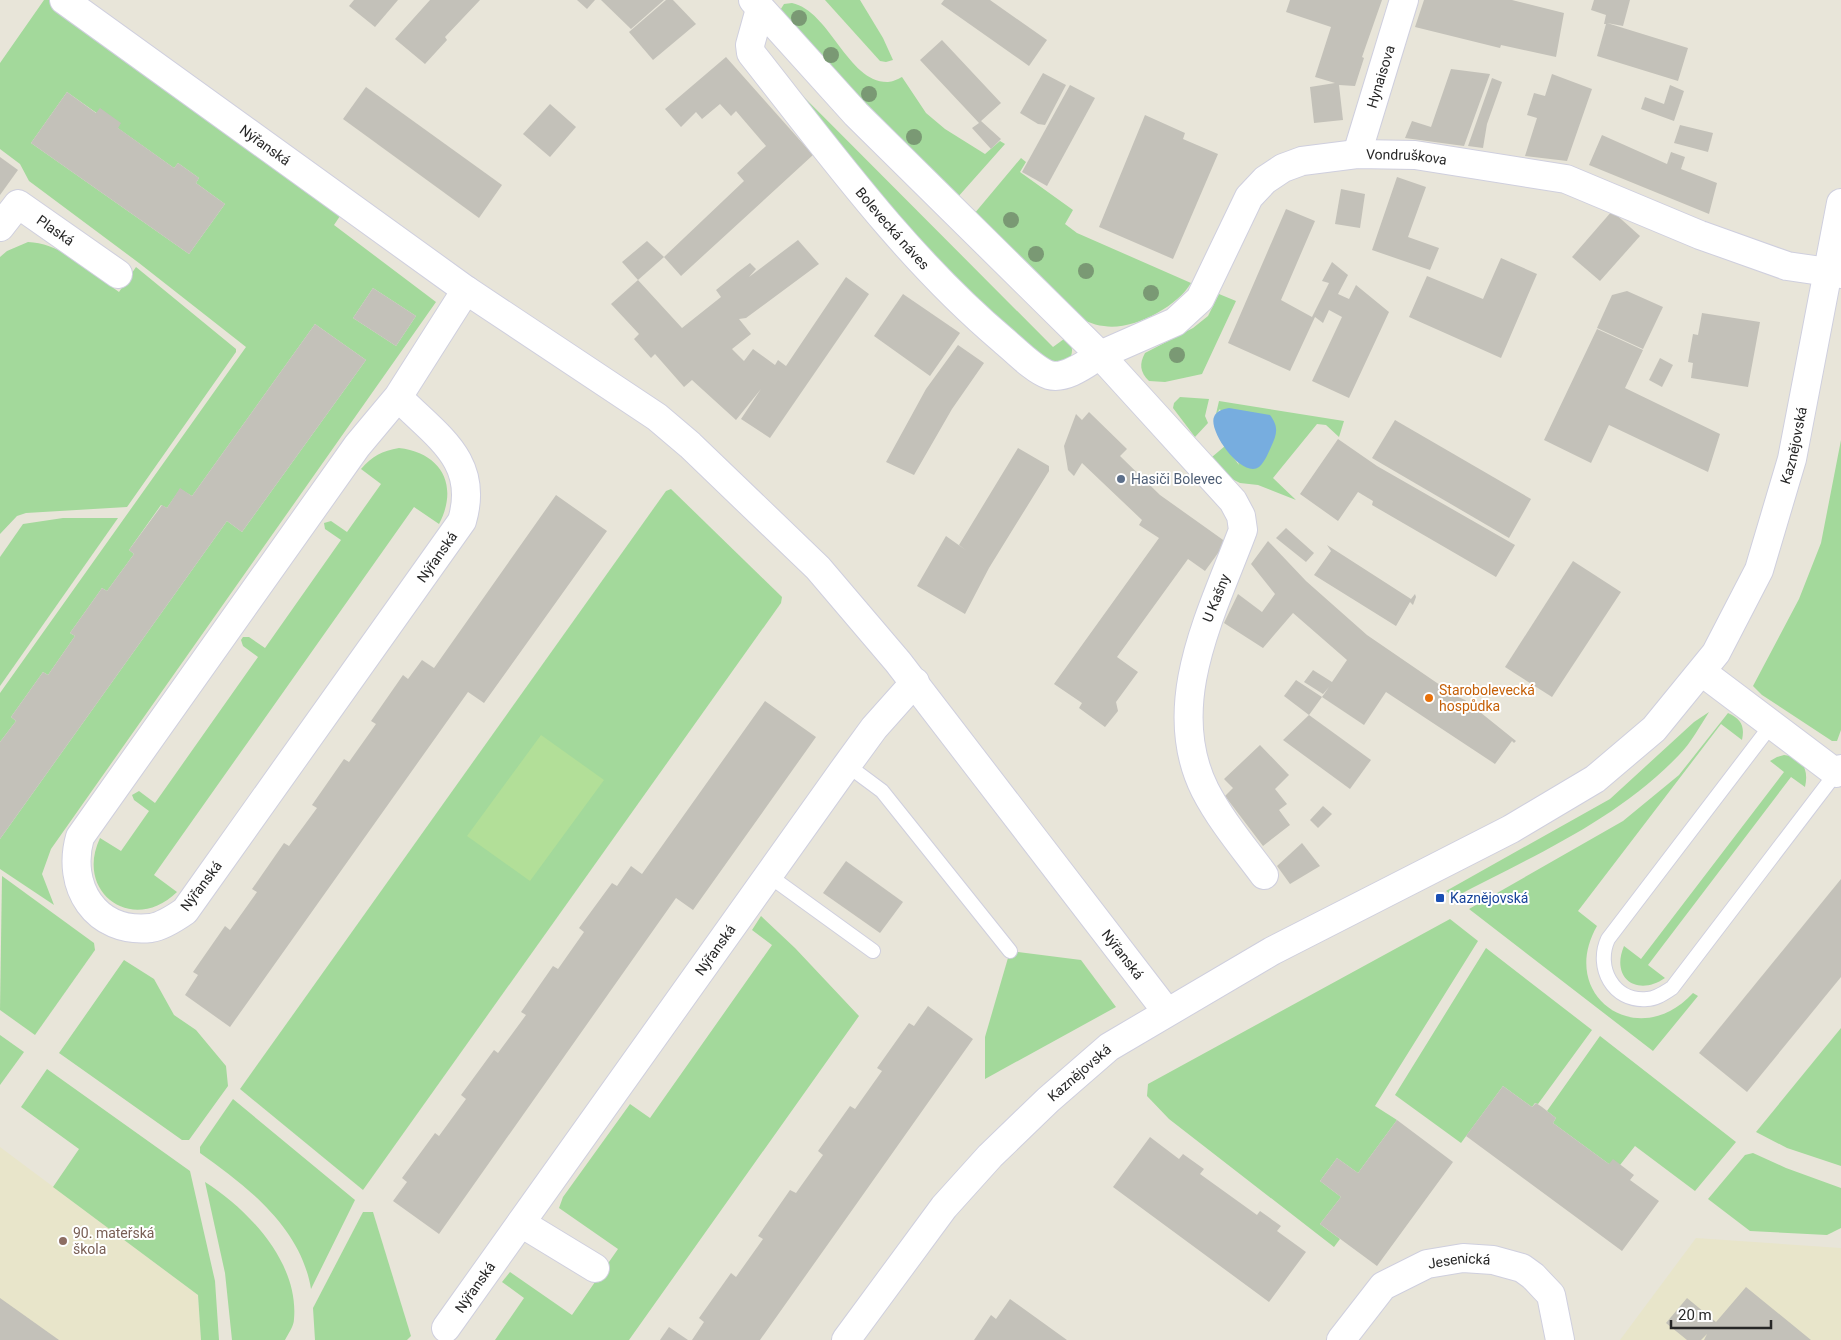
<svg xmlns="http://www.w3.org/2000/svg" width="1841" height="1340" viewBox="0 0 1841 1340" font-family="Roboto,sans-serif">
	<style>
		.education { fill: #e8e5ca }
		.grass { fill: #a3d99b; fill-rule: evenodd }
		.pitch { fill: #b2df98 }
		.water { fill: #77addf }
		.building { fill: #c3c1b9 }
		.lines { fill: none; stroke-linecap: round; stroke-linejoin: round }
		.service-casing { stroke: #cfcfde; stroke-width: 16 }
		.minor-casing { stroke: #cfcfde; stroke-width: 30 }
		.service { stroke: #fff; stroke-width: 14 }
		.minor { stroke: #fff; stroke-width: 28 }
		.tree { fill: #7a9974 }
		.service-dot { fill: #5c6f8a; stroke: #fff; stroke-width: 2 }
		.food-dot { fill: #e8710a; stroke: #fff; stroke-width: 2 }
		.transit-dot { fill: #1a4fb4; stroke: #fff; stroke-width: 2 }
		.education-dot { fill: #8d6e63; stroke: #fff; stroke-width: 2 }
		.labels { text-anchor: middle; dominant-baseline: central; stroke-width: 4; stroke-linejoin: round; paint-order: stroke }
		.street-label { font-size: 14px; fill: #272727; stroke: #fff }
		.service-label { font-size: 14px; fill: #4e5e75; stroke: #fff; text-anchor: start }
		.food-label { font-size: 14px; fill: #c56008; stroke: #fff; text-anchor: start }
		.transit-label { font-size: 14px; fill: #164399; stroke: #fff; text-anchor: start }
		.education-label { font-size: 14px; fill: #785e54; stroke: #fff; text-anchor: start }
	</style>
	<rect width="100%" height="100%" fill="#e8e5d9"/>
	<!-- education -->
	<g class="education">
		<polygon points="0,1147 198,1295 201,1340 0,1340"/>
		<polygon points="1696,1238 1841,1248 1841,1340 1620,1340"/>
	</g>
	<!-- grass -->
	<g class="grass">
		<path d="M44 0H64L348 204 334 225 436 302 51 849 42 874 54 905 0 869V839L227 521 242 532 366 360 315 324 192 496 180 489 167 508 161 505 129 550 134 554 107 591 102 588 70 633 75 636 48 675 43 672 11 717 16 721 0 742V693L246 347 139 263 29 181 20 164 0 149V63ZM67 92 174 168 178 163 199 178 196 183 225 204 189 254 31 143ZM373 288 416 316 396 346 353 318Z"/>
		<polygon points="825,0 860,0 883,38 893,60 886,62 880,61"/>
		<path d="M792 3C830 11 848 83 888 82 892 82 898 79 902 77L926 113 945 129 985 154 1000 141 1005 144 957 198 842 82 779 12 784 4Z"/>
		<path d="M765 58 1053 347 1064 339C1075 345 1073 353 1068 363L1051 364 968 295 888 210Z"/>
		<path d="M1021 158 1026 162 1020 172 1073 210 1065 224 1077 233 1191 283C1177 307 1132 331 1104 326 1092 325 1082 319 1071 313L974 214Z"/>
		<path d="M28 242C62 243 92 273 119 292L136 267 236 349V352L127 507 26 513 17 516 0 534V257L7 251Z"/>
		<path d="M1219 294 1236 301 1202 374 1165 382 1149 381C1140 372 1139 364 1145 353L1193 328 1208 316Z"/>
		<polygon points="1180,397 1209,399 1205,416 1208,423 1195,437 1173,408 1174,403"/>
		<polygon points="1219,401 1344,421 1339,437 1326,425 1317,424 1273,478 1296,500 1258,485 1240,483 1230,478 1212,457 1225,446 1239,465 1220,409 1216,414"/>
		<polygon points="1841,440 1841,730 1837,741 1832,741 1762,695 1753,686 1799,599 1821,543"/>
		<path d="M399 448C442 453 459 486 439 524L414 507 154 875 177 892C133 935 74 893 100 838L121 851 149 811 134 800 132 795 139 791 155 803 258 657 243 646 241 640 243 637H249L265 648 341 540 325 529 324 523 331 521 347 532 381 484 361 469C372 456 382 451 399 448Z"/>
		<polygon points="671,489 782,597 781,603 363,1190 240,1089 666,491"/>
		<polygon points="63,518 118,518 0,686 0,557 23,524"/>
		<path d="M1709 712C1700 726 1691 743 1679 755 1617 820 1533 856 1455 897L1446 891 1610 799 1694 722Z"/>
		<path d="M1728 713C1741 719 1745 726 1742 740L1721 724 1578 911 1597 926C1557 996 1638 1053 1693 993L1698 996 1653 1051 1469 909 1623 821 1679 775Z"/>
		<path d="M1784 755C1803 757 1809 770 1805 787L1791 777 1648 965 1665 978C1638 997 1610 979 1624 946L1641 959 1784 772 1770 761 1777 757Z"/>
		<polygon points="2,876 94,943 95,950 35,1035 0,1010"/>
		<polygon points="761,916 795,948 859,1016 629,1340 495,1340 524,1298 502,1282 510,1272 572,1315 618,1249 559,1208 563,1197 630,1104 650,1118 772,945 752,930"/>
		<polygon points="1450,919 1478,941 1375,1106 1397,1120 1358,1173 1337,1158 1320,1181 1341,1197 1320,1224 1340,1239 1334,1247 1169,1119 1147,1096 1148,1084"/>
		<polygon points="1486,948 1592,1030 1538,1104 1535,1103 1532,1107 1503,1086 1461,1143 1395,1095"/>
		<polygon points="1010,951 1081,960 1116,1007 985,1079 985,1037"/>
		<polygon points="124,960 154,979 174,1015 196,1030 226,1066 228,1086 189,1140 182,1140 59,1053"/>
		<polygon points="1841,1028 1841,1166 1787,1148 1756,1132"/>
		<polygon points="0,1035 24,1052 0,1085"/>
		<polygon points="1600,1036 1736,1142 1695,1191 1635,1146 1620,1165 1609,1164 1553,1123 1556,1118 1547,1111"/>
		<polygon points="47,1069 190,1171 215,1281 219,1340 201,1340 198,1295 53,1187 79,1149 21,1107"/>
		<path d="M233 1099 355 1200 311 1289C301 1228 248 1187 200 1153V1147Z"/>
		<polygon points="1753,1153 1786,1168 1841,1188 1841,1228 1827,1235 1750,1231 1708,1199 1745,1155"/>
		<path d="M205 1182C249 1210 299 1263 294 1319 294 1326 288 1334 285 1340H232L225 1273Z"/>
		<polygon points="363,1212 373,1212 411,1336 407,1340 315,1340 313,1308"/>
	</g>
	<!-- pitch -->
	<polygon class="pitch" points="541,735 604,780 530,881 467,836"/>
	<!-- water -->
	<path class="water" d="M1229 408 1270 415C1279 427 1277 434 1271 447 1268 453 1265 462 1259 467 1242 479 1208 431 1214 417 1216 411 1223 409 1229 408Z"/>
	<!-- building -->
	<g class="building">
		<polygon points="354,0 398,0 375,27 349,6"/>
		<polygon points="430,0 480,0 445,37 447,40 425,64 395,39"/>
		<polygon points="577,0 595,0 587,9"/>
		<polygon points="601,0 664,0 631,29"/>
		<polygon points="666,0 673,0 696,24 653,60 629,32"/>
		<polygon points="944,0 990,0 1047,40 1029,66 941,4"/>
		<polygon points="1290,0 1382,0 1362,57 1364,58 1355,86 1339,85 1343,120 1314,123 1310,87 1335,83 1315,77 1331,27 1286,12"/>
		<polygon points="1424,0 1512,0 1564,13 1556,57 1501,45 1500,48 1415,27"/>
		<polygon points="1594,0 1630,0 1623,26 1607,23 1688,48 1678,81 1597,56 1606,24 1604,24 1606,15 1591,10"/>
		<polygon points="942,40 1001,103 981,121 1001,139 991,149 972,128 979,123 920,60"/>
		<polygon points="726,57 813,155 681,276 664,257 744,181 737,173 766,146 736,111 731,116 720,104 702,119 696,112 681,127 665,109"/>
		<polygon points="1451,69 1490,74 1464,146 1405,138 1412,121 1431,127"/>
		<polygon points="1043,73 1066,85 1045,125 1038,124 1020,113"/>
		<polygon points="1552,74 1592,89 1567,161 1525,156 1537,118 1527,115 1534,93 1545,96"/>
		<polygon points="1492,78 1502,82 1487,124 1483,148 1468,146"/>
		<polygon points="1070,85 1095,98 1047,186 1022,172"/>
		<polygon points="1670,85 1684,91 1674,121 1641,109 1645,97 1664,104"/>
		<polygon points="366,87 502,185 479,218 343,119"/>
		<polygon points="67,92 96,113 100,108 121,123 118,128 174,168 178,163 199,178 196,183 225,204 189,254 31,143"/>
		<polygon points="550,104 576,127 550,157 523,134"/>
		<polygon points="1145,115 1185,133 1183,139 1218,154 1173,259 1099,227"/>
		<polygon points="1680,125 1713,133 1708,152 1674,143"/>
		<polygon points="1602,135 1667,164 1671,152 1685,157 1681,169 1717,183 1709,214 1589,165"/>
		<polygon points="0,157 18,170 0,195"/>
		<polygon points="1397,177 1426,187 1408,237 1439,248 1430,270 1372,250"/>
		<polygon points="1341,189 1365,194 1360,228 1335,224"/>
		<polygon points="1286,209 1315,221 1281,300 1312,317 1329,283 1322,281 1332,262 1348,275 1338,294 1349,299 1356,285 1389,312 1349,398 1312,381 1342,317 1329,310 1323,323 1315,317 1290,371 1228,343"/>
		<polygon points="1612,211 1640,236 1600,281 1572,257"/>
		<polygon points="798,240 819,264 746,318 739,319 751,334 732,349 744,361 753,349 775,365 778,360 786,366 846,277 869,294 770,438 741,419 761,389 736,420 692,380 684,387 655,354 651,358 634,339 639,334 611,304 638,280 682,328 721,297 716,290 738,272 750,263 756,269 749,277"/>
		<polygon points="647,241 664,257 638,280 622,262"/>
		<polygon points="1501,258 1537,274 1501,358 1409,317 1427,276 1483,299"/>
		<polygon points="373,288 416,316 396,346 353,318"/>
		<polygon points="1627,291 1663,307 1643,349 1597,328 1612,295"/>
		<polygon points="903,294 960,333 930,376 874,336"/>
		<polygon points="1702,313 1760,322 1748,387 1691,378 1693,363 1688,362 1693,334 1698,335"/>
		<polygon points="315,324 366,360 242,532 227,521 0,839 0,742 16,721 11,717 43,672 48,675 75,636 70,633 102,588 107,591 134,554 129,550 162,505 167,508 180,488 192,496"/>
		<polygon points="1597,329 1643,350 1625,388 1720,434 1708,472 1609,425 1591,463 1544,440"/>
		<polygon points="958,345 984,363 952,409 914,475 886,462 926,389"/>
		<polygon points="1660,358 1673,365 1662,387 1649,380"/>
		<polygon points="1089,412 1127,449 1120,456 1160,495 1226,542 1205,571 1188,559 1117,657 1138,672 1116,702 1118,711 1105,727 1079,708 1082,703 1054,684 1159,538 1139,525 1142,520 1082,463 1074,476 1068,470 1064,446 1076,414 1082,420"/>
		<polygon points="1395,420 1531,499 1509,538 1372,458"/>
		<polygon points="1338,439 1377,466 1515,545 1496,577 1372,505 1373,501 1358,492 1338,521 1300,494"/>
		<polygon points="1018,448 1049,466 1049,471 989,568 965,614 917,586 946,536 967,551 959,545"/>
		<polygon points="556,495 607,531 484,703 468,692 230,1027 185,995 198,975 193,972 225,926 230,930 257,892 252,889 284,843 289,846 317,808 312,805 344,759 349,762 376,724 371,721 403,675 408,679 422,660 434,668"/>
		<polygon points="1286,528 1314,553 1306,562 1276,538"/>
		<polygon points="1268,541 1306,581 1367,635 1456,696 1465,700 1516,741 1514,743 1512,741 1495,764 1386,692 1364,725 1322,697 1329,687 1323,694 1304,682 1313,670 1332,682 1347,660 1293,613 1263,648 1224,623 1238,594 1262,612 1275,594 1251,564"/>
		<polygon points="1327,545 1411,599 1415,594 1416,597 1413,605 1410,602 1396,626 1314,575 1331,551"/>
		<polygon points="1573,561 1621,592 1552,697 1505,667"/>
		<polygon points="1296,680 1322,697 1309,715 1284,696"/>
		<polygon points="765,701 816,737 693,910 676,898 439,1234 393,1201 407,1182 402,1178 435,1133 439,1136 466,1099 461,1095 494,1050 498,1053 526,1015 521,1012 553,966 558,969 584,932 579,928 612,883 617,886 631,866 642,874"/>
		<polygon points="1309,715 1371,760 1350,789 1283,740"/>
		<polygon points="1260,745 1289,775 1275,789 1287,804 1279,810 1290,825 1263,846 1225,796 1233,788 1224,779"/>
		<polygon points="1323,806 1332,814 1318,828 1310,820"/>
		<polygon points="1302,843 1320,866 1290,884 1277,866"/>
		<polygon points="846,861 903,902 880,933 823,893"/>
		<polygon points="1841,879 1841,977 1747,1092 1699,1053"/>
		<polygon points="928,1006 973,1039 855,1206 760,1340 692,1340 704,1322 699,1318 731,1273 736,1277 763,1239 758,1236 790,1190 796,1193 823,1155 818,1151 850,1106 855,1109 882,1071 877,1068 909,1023 914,1026"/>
		<polygon points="1503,1086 1532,1107 1536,1103 1542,1107 1556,1118 1553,1123 1609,1164 1613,1159 1634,1175 1630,1180 1659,1201 1622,1251 1466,1136"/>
		<polygon points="1397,1120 1453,1162 1377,1266 1320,1224 1341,1197 1320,1181 1337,1158 1358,1173"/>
		<polygon points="1150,1137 1179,1159 1183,1154 1204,1169 1200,1174 1257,1215 1260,1211 1281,1226 1277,1231 1306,1252 1269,1302 1113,1187"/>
		<polygon points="1746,1287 1811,1340 1704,1340 1707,1334 1701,1340 1687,1340 1666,1323 1687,1298 1716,1322"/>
		<polygon points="0,1298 59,1340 0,1340"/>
		<polygon points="1010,1299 1067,1340 974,1340 991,1315 996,1319"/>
		<polygon points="669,1327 688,1340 660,1340"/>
	</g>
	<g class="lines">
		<!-- service casing -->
		<g class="service-casing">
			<g id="service">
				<path d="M1772 724 1608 939C1595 967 1613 1002 1647 999 1656 999 1664 993 1672 988L1836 773"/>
				<polyline points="847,765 882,791 1010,951"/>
				<polyline points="768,875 873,951"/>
			</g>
		</g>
		<!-- minor casing -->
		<g class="minor-casing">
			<g id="minor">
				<path id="s1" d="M64 0 466 290 657 417 690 445 818 568 898 662 1167 1012"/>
				<path id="s2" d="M753 0 856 114 1100 355 1175 322 1200 299 1249 197 1265 180 1283 168 1302 161 1357 154 1415 155 1566 179 1700 235 1787 266 1841 274"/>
				<path id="s3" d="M760 9 750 45 751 53C830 153 906 258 1003 340 1015 350 1034 370 1049 375 1066 380 1087 363 1100 355L1233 501 1241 516 1243 530C1213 611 1162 704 1205 790 1221 821 1244 848 1264 875"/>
				<path id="s4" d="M1357 154 1404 0"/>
				<path id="s5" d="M0 227 18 204 118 274"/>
				<path d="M398 397C436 436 480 460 462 521L185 911C175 918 163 926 151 928 95 934 66 886 80 837L357 446 398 397 466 290"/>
				<polyline points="1702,672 1836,773 1841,769"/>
				<polyline points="521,1223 595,1268"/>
				<path id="s6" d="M446 1328 847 765 874 728 915 682"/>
				<path id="s7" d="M846 1340 944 1207 990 1156 1048 1100 1109 1047 1272 951 1511 829 1595 779 1654 729 1716 653 1759 570 1792 459 1841 203"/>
				<path id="s8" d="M1341 1340 1383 1286 1427 1264 1463 1258 1493 1260 1522 1268 1533 1276 1551 1295 1560 1340"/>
			</g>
		</g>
		<!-- service -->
		<use href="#service" class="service"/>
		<!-- minor -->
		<use href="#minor" class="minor"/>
	</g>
	<!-- trees -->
	<g class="tree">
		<circle cx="799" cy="18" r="8"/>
		<circle cx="831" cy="55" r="8"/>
		<circle cx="869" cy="94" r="8"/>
		<circle cx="914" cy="137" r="8"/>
		<circle cx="1011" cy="220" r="8"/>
		<circle cx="1036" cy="254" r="8"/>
		<circle cx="1086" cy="271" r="8"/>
		<circle cx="1151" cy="293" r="8"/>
		<circle cx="1177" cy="355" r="8"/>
	</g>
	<!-- markers -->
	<circle class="service-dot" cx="1121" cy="479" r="5"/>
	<circle class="food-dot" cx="1429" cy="698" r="5"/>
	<rect class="transit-dot" x="1435" y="893" width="10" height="10" rx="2.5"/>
	<circle class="education-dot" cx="63" cy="1241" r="5"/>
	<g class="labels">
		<!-- street labels -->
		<g class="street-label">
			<text stroke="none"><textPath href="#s4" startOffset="81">Hynaisova</textPath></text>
			<text stroke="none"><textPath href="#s1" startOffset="248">Nýřanská</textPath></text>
			<text stroke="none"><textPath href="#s2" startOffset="896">Vondruškova</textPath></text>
			<text stroke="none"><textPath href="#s3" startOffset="271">Bolevecká náves</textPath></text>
			<text stroke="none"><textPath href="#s5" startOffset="75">Plaská</textPath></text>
			<text stroke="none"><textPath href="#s7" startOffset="1349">Kaznějovská</textPath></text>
			<text transform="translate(437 557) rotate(-55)">Nýřanská</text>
			<text transform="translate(1216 598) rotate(-68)">U Kašny</text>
			<text transform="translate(201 886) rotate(-53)">Nýřanská</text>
			<text stroke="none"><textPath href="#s6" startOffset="464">Nýřanská</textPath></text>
			<text stroke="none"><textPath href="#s1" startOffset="1438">Nýřanská</textPath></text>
			<text stroke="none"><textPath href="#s7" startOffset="356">Kaznějovská</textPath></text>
			<text stroke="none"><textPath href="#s8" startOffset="150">Jesenická</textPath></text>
			<text stroke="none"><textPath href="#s6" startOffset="50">Nýřanská</textPath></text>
		</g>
		<!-- service labels -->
		<g class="service-label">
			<text x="1131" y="479">Hasiči Bolevec</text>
		</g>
		<!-- food labels -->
		<g class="food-label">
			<text x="1439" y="690">Starobolevecká<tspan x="1439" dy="16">hospůdka</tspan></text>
		</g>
		<!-- transit labels -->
		<g class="transit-label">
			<text x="1450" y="898">Kaznějovská</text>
		</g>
		<!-- education labels -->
		<g class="education-label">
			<text x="73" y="1233">90. mateřská<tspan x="73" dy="16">škola</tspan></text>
		</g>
	</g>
	<!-- scale -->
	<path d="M1671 1320v8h100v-8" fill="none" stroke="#272727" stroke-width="2.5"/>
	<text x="1678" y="1320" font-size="15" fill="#272727" stroke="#ffffff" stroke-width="4" paint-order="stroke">20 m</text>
</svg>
